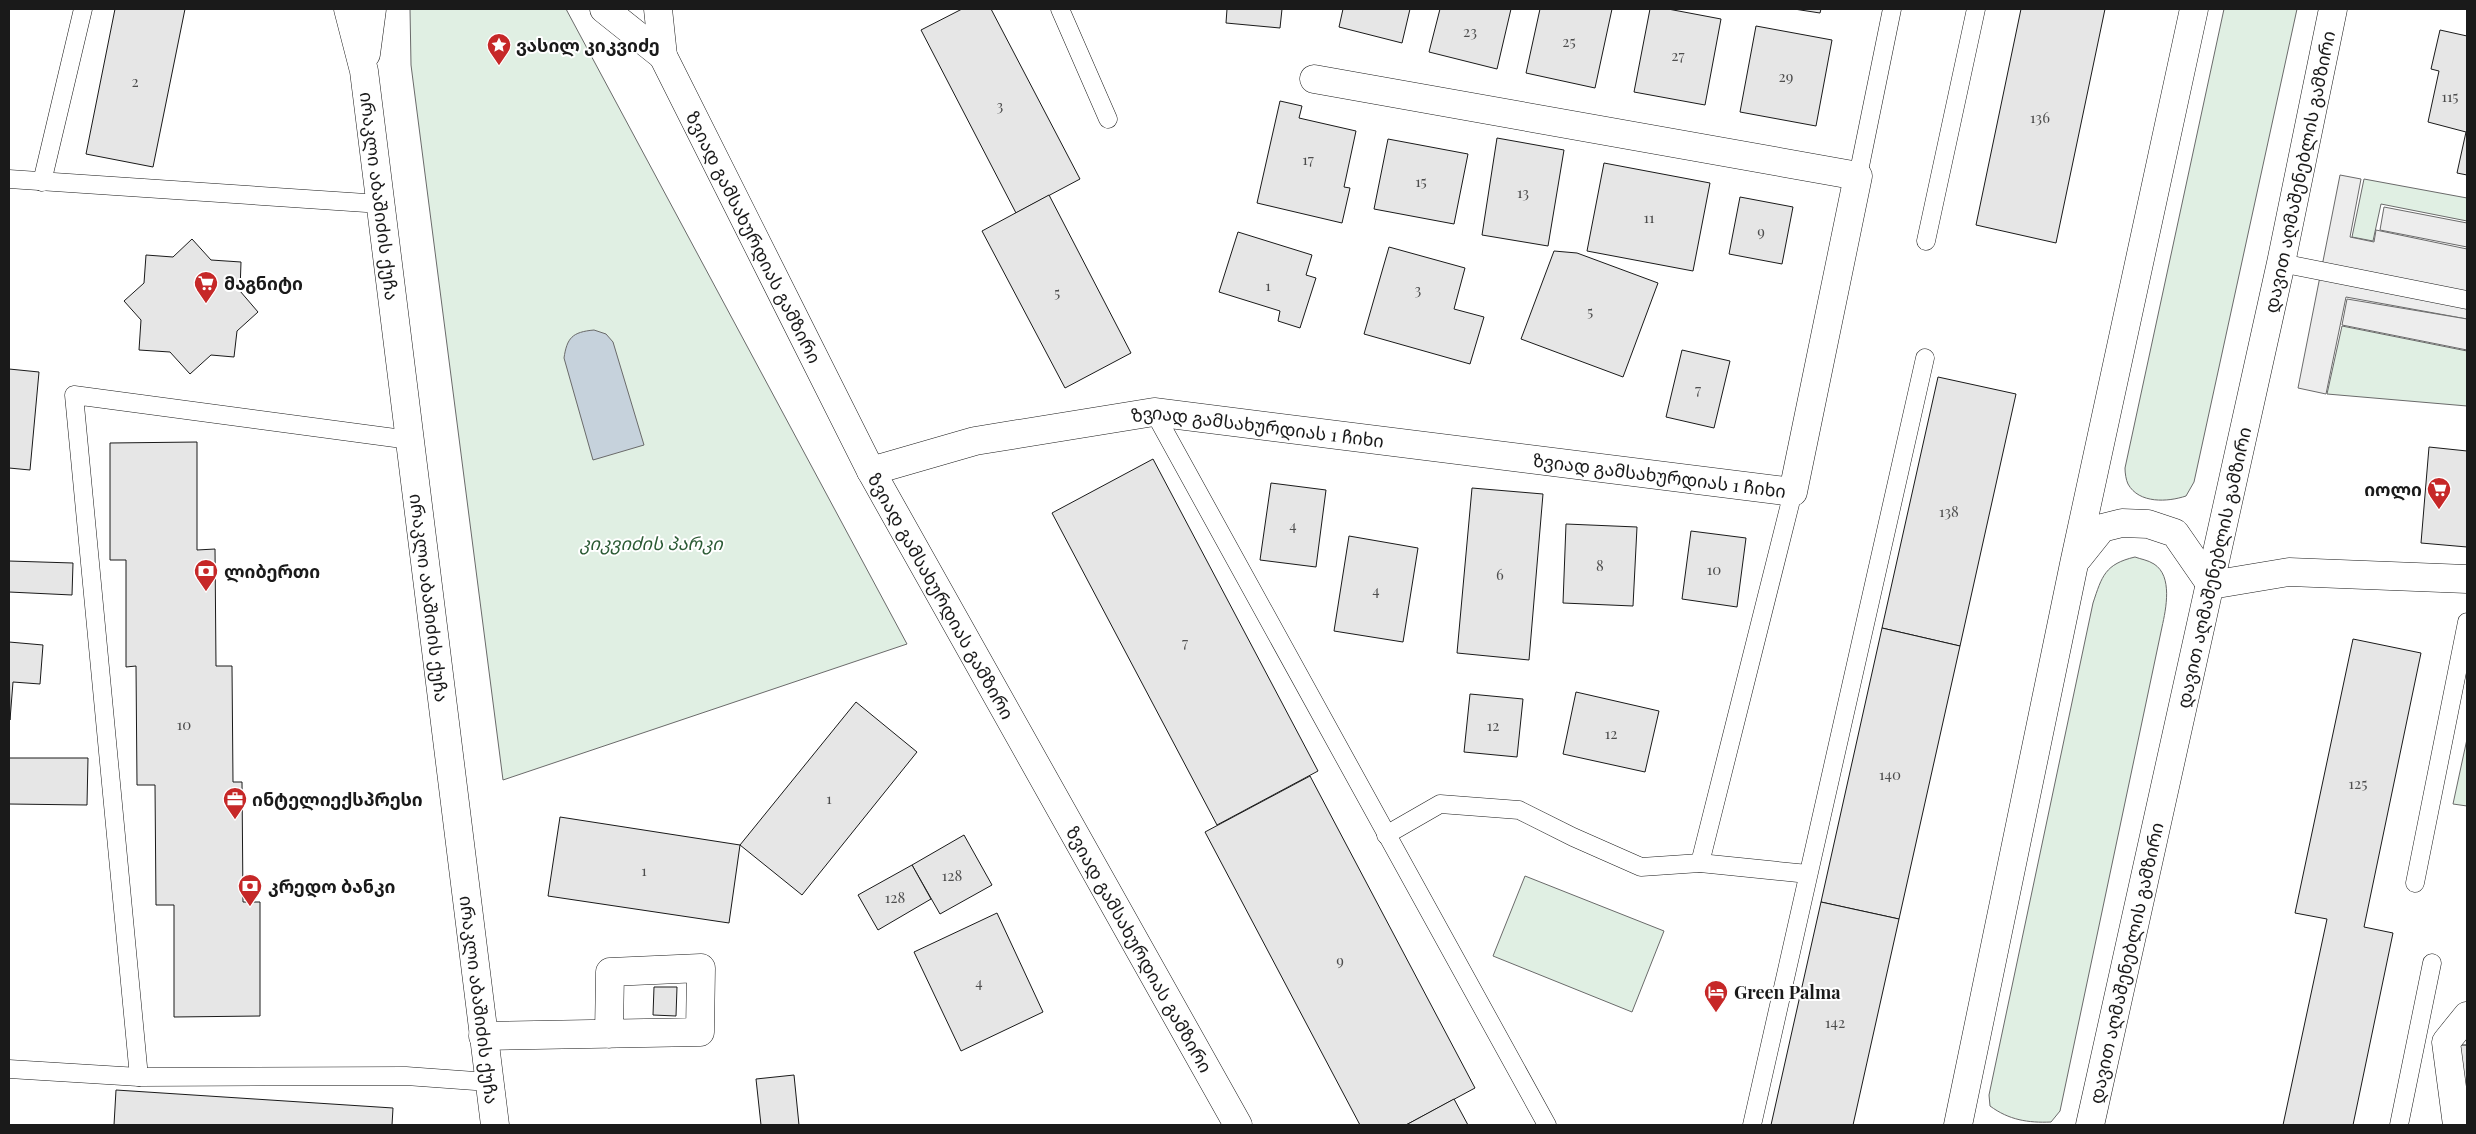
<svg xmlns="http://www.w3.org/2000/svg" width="2476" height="1134" viewBox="0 0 2476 1134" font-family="'Playfair Display','Noto Sans Georgian',serif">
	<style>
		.green { fill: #e0efe3; stroke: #6a6a6a }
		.parking { fill: #ededed; stroke: #6a6a6a }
		.water { fill: #c6d2dc; stroke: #6a6a6a }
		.building { fill: #e6e6e6; stroke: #1a1a1a }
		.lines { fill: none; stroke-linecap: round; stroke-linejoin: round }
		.service-casing { stroke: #1a1a1a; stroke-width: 19 }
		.minor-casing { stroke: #1a1a1a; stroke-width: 29 }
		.secondary-casing { stroke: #1a1a1a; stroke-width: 29 }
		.primary-casing { stroke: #1a1a1a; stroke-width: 29 }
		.service { stroke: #fff; stroke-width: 18 }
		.minor { stroke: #fff; stroke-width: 28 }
		.secondary { stroke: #fff; stroke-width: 28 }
		.primary { stroke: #fff; stroke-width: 28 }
		.labels { text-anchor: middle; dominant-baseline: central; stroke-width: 4; stroke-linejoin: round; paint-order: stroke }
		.number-label { font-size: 15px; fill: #4d4d4d }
		.poi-label { font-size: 18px; font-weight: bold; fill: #1a1a1a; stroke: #fff; text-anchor: start }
		.street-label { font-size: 18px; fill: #1a1a1a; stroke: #fff }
		.park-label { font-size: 18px; font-style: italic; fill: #2b5a34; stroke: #fff }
	</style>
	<rect width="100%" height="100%" fill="#fff"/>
	<!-- green -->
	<g class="green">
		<polygon points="410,9 566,9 907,644 503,780 411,65"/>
		<path d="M2224 9H2297L2194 482 2186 496C2168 502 2139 504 2128 484 2126 480 2125 473 2125 468Z"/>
		<polygon points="2364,179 2467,198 2467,221 2381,204 2373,241 2352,237"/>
		<polygon points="2342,326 2467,351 2467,406 2327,394"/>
		<path d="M2135 557C2140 559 2148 560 2154 564 2173 576 2166 609 2162 627L2060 1111 2051 1122C2028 1123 2009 1120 1990 1106L1989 1095 2093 603C2102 576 2105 564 2135 557Z"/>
		<polygon points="2467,739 2467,806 2453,804"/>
		<polygon points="1525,876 1664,931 1632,1012 1493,956"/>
	</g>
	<!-- parking -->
	<g class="parking">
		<polygon points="2340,175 2361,179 2350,237 2374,242 2376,230 2467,249 2467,319 2346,297 2326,394 2298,388"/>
		<polygon points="2384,207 2467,223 2467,247 2380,230"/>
		<polygon points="2347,299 2467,319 2467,350 2342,325"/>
	</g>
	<!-- water -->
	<path class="water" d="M594 330 606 334 613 342 644 445 593 460 564 358C567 338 572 332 594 330Z"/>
	<!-- building -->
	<g class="building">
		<polygon points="115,9 185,9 153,167 86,154"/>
		<polygon points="962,9 991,9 1080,179 1016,213 921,30"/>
		<polygon points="1227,9 1282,9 1280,28 1226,23"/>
		<polygon points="1343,9 1410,9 1402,43 1339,27"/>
		<polygon points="1440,9 1511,9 1497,69 1429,52"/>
		<polygon points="1540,9 1612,9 1595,88 1526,73"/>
		<polygon points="1650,9 1668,9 1721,19 1705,105 1634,92"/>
		<polygon points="1794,9 1821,9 1820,13"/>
		<polygon points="2021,9 2105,9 2056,243 1976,225"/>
		<polygon points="1756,26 1832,40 1816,126 1740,112"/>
		<polygon points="2440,30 2467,36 2467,175 2457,173 2466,132 2428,122 2439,71 2431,69"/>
		<polygon points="1280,101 1302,106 1299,118 1356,131 1344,187 1350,188 1342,223 1257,203"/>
		<polygon points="1497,138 1564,150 1548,246 1482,235"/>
		<polygon points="1388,139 1468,154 1454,224 1374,209"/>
		<polygon points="1604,163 1710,183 1693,271 1587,251"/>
		<polygon points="1049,195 1131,353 1065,388 982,231"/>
		<polygon points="1740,197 1793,207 1782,264 1729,254"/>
		<polygon points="1238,232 1312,255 1306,275 1316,278 1300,328 1278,321 1280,311 1219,292"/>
		<polygon points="192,239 211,260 241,262 240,291 258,312 237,331 234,357 211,355 190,374 170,352 139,350 141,320 124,301 144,283 146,255 173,257"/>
		<polygon points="1389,247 1465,268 1454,309 1484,317 1470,364 1364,334"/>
		<polygon points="1554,251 1577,253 1658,283 1623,377 1521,339"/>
		<polygon points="1682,350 1730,361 1714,428 1666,417"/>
		<polygon points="9,369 39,372 30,470 9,468"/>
		<polygon points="1938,377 2016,394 1960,646 1882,628"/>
		<polygon points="197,442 197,550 215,549 216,666 232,666 233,782 242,782 243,902 260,902 260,1016 174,1017 174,905 156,905 155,785 137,785 136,666 126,667 126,560 110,560 110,443"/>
		<polygon points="2429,447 2467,451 2467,547 2421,543"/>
		<polygon points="1153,459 1318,771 1217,825 1052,513"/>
		<polygon points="1271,483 1326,490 1316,567 1260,560"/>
		<polygon points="1472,488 1543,494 1529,660 1457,653"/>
		<polygon points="1566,524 1637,527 1633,606 1563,603"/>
		<polygon points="1691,531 1746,538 1737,607 1682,599"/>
		<polygon points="1349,536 1418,548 1403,642 1334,631"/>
		<polygon points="9,561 73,563 72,595 9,592"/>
		<polygon points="1882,628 1960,646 1899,919 1821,902"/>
		<polygon points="2353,639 2421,653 2364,927 2393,933 2353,1125 2283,1125 2327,919 2295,913"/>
		<polygon points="9,642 43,645 40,684 13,682 10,720"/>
		<polygon points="1576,692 1659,711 1645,772 1563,754"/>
		<polygon points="1470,694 1523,699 1517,757 1464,752"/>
		<polygon points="856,702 917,752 802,895 740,845"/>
		<polygon points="9,758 88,758 87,805 9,804"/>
		<polygon points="1310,776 1475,1088 1406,1125 1360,1125 1205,832"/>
		<polygon points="560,817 740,845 729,923 548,896"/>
		<polygon points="964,835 992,885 940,914 912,865"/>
		<polygon points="912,865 931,899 878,930 858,895"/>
		<polygon points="1821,902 1899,919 1853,1125 1771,1125"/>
		<polygon points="997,913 1043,1012 961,1051 914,952"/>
		<polygon points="654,987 677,987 676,1016 653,1015"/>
		<polygon points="2459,1045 2467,1045 2467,1083 2461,1084"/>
		<polygon points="794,1075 799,1125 761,1125 756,1079"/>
		<polygon points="116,1090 393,1108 392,1125 114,1125"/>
		<polygon points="1454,1099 1468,1125 1406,1125"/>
	</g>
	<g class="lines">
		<!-- service casing -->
		<g class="service-casing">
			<g id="service">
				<polyline points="1060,9 1108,119"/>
				<polyline points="1858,176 1892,9"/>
				<polyline points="9,179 381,204"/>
				<polyline points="42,182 83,9"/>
				<polyline points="1926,241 1976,9"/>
				<polyline points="2281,263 2467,300"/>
				<polyline points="1154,412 1547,1125"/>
				<polyline points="1386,835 1440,804 1519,810 1573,837 1641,867 1700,863 1808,874"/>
				<polyline points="1700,863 1793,492"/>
				<polyline points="2415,883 2467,622"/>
				<polyline points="9,1069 139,1077 406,1076 489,1082"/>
				<polyline points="139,1077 74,395 410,440"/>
				<polyline points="1752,1125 1925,358"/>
				<polyline points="2399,1125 2432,963"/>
			</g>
		</g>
		<!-- minor casing -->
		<g class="minor-casing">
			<g id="minor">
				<path id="s1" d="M871 471 975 441 1154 412 1793 492 1858 176 1314 79"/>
				<polyline points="2211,585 2289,572 2467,579"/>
				<polyline points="483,1036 700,1032 701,968 610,972 609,1034"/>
				<polyline points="2457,1125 2446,1042 2467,1016"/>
			</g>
		</g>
		<!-- secondary casing -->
		<g class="secondary-casing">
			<g id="secondary">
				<path id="s2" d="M348 9 364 71 495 1125"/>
				<polyline points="366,54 372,9"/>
				<polyline points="2078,558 2102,528 2122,523 2148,524 2175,533 2211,585"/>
				<polyline points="1958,1125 2074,564 2194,9"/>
				<path id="s3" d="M2090 1125 2281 263 2333 9"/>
			</g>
		</g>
		<!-- primary casing -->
		<g class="primary-casing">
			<g id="primary">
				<polyline points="604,9 663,56"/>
				<path id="s4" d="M658 9 663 56 871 471 1238 1125"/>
			</g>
		</g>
		<!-- service -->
		<use href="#service" class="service"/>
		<!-- minor -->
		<use href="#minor" class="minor"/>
		<!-- secondary -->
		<use href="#secondary" class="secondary"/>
		<!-- primary -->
		<use href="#primary" class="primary"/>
	</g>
	<!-- icons -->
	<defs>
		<g id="sight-pin" transform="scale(1.25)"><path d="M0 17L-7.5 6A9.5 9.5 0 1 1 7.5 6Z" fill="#c62828" stroke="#fff"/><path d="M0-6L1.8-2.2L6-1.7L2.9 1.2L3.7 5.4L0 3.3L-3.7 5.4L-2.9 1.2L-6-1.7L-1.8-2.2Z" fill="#fff"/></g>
		<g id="supermarket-pin" transform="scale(1.25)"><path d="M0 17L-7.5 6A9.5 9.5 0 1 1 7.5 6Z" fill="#c62828" stroke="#fff"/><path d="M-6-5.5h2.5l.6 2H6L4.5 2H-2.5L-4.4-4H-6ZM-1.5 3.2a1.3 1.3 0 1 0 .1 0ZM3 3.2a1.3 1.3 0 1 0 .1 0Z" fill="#fff"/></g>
		<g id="bank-pin" transform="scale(1.25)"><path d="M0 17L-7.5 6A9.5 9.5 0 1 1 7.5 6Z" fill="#c62828" stroke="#fff"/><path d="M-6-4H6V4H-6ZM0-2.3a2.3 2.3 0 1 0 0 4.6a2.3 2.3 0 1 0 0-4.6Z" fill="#fff"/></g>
		<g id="office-pin" transform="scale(1.25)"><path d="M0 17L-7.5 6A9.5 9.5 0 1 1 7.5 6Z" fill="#c62828" stroke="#fff"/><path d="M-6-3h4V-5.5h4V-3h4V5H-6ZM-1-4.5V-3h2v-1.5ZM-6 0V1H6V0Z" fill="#fff"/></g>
		<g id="hotel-pin" transform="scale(1.25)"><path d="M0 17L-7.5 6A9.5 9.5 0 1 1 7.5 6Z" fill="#c62828" stroke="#fff"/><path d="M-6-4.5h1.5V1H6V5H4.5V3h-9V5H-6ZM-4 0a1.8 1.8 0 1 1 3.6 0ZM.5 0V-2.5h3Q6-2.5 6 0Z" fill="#fff"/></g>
	</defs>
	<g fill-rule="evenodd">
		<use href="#sight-pin" x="499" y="45"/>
		<use href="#supermarket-pin" x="206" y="283"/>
		<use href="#supermarket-pin" x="2439" y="489"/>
		<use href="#bank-pin" x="206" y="571"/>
		<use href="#office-pin" x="235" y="799"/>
		<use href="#bank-pin" x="250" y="886"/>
		<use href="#hotel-pin" x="1716" y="992"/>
	</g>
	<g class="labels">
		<!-- number labels -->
		<g class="number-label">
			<text x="1470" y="31">23</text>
			<text x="1569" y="41">25</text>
			<text x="1678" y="55">27</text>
			<text x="1786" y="76">29</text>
			<text x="135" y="81">2</text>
			<text x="2450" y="96">115</text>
			<text x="1000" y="105">3</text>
			<text x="2040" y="117">136</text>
			<text x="1308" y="159">17</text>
			<text x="1421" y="181">15</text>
			<text x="1523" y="192">13</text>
			<text x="1649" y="217">11</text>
			<text x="1761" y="231">9</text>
			<text x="1268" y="285">1</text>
			<text x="1418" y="289">3</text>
			<text x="1057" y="292">5</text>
			<text x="1590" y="311">5</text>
			<text x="1698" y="389">7</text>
			<text x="1949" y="511">138</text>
			<text x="1293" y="525">4</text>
			<text x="1600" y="565">8</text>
			<text x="1714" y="569">10</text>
			<text x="1500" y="574">6</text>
			<text x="1376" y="590">4</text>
			<text x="1185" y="642">7</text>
			<text x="184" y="724">10</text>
			<text x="1493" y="725">12</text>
			<text x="1611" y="733">12</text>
			<text x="1890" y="774">140</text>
			<text x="2358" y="783">125</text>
			<text x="829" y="798">1</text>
			<text x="644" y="870">1</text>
			<text x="952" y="875">128</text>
			<text x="895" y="897">128</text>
			<text x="1340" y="960">9</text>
			<text x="979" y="982">4</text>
			<text x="1835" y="1022">142</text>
		</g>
		<!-- poi labels -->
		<g class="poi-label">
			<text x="516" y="45">ვასილ კიკვიძე</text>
			<text x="224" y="283">მაგნიტი</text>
			<text x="2422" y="489" text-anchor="end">იოლი</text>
			<text x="224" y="571">ლიბერთი</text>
			<text x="252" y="799">ინტელიექსპრესი</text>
			<text x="268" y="886">კრედო ბანკი</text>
			<text x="1734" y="992">Green Palma</text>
		</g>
		<!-- street labels -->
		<g class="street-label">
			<text stroke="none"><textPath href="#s3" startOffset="976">დავით აღმაშენებლის გამზირი</textPath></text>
			<text stroke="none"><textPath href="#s2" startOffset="190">ირაკლი აბაშიძის ქუჩა</textPath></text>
			<text stroke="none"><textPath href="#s4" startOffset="250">ზვიად გამსახურდიას გამზირი</textPath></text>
			<text stroke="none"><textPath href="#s1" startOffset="394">ზვიად გამსახურდიას 1 ჩიხი</textPath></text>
			<text stroke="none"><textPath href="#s1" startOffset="799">ზვიად გამსახურდიას 1 ჩიხი</textPath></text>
			<text stroke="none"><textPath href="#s3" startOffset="571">დავით აღმაშენებლის გამზირი</textPath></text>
			<text stroke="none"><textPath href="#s4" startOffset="655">ზვიად გამსახურდიას გამზირი</textPath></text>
			<text stroke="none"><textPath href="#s2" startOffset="595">ირაკლი აბაშიძის ქუჩა</textPath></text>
			<text stroke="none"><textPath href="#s4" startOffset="1060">ზვიად გამსახურდიას გამზირი</textPath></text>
			<text stroke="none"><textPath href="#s3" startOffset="166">დავით აღმაშენებლის გამზირი</textPath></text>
			<text stroke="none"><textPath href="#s2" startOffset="1000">ირაკლი აბაშიძის ქუჩა</textPath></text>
		</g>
		<!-- park labels -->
		<g class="park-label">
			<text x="651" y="543">კიკვიძის პარკი</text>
		</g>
	</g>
	<!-- border -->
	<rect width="2476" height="1134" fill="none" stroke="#1a1a1a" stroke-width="20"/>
</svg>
